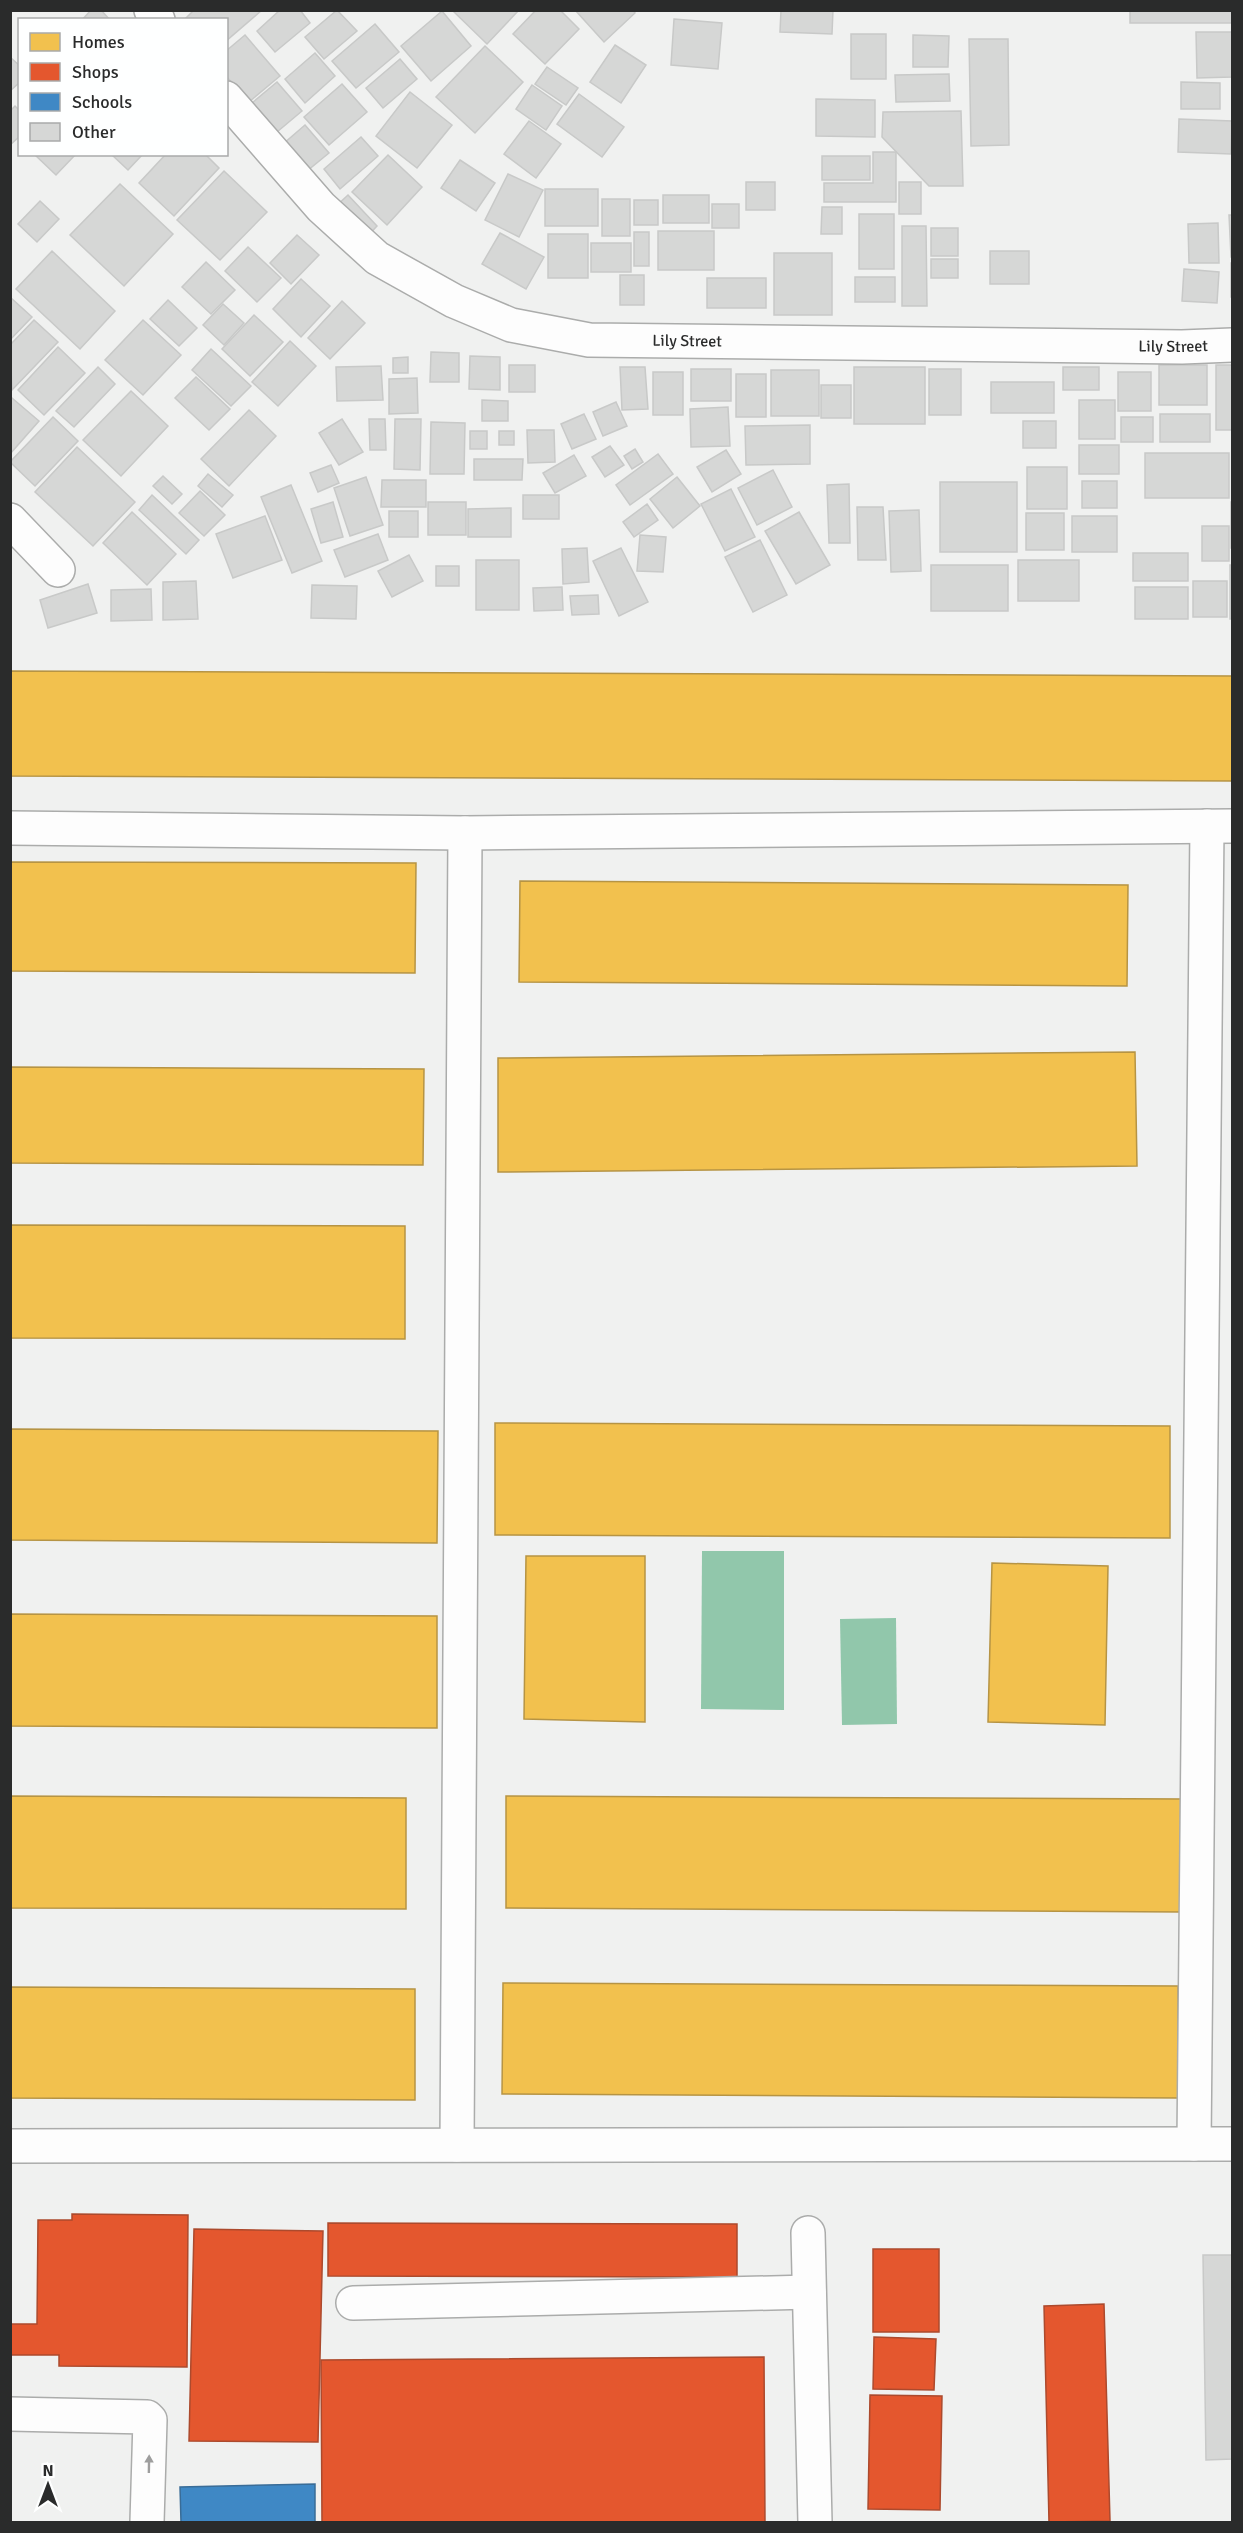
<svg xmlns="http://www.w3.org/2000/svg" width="1243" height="2533" viewBox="0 0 1243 2533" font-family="Signika,sans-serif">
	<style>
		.water { fill: #91c7ab }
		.homes { fill: #f2c14e; stroke: #b69444; stroke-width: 1.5 }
		.shops { fill: #e4572e; stroke: #ac4a2d; stroke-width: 1.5 }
		.schools { fill: #3f88c5; stroke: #396c97; stroke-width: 1.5 }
		.building { fill: #d6d7d6; stroke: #c8c9c8; stroke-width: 1.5 }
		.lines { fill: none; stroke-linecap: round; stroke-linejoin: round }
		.minor-casing { stroke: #abacab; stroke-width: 36 }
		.minor { stroke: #fdfdfd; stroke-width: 33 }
		.oneway { fill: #9e9e9e }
		.labels { text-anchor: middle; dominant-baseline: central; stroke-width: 6; stroke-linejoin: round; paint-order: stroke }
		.street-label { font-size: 16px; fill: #2a2b2b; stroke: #feffff }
	</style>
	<rect width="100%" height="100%" fill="#f0f1f0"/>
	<!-- water -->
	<g class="water">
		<polygon points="702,1551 784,1551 784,1710 701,1709"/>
		<polygon points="896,1618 897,1724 842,1725 840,1619"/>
	</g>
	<!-- homes -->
	<g class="homes">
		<polygon points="10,671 1232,676 1232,781 10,776"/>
		<polygon points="10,862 416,863 415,973 10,971"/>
		<polygon points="520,881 1128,885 1127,986 519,982"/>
		<polygon points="1135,1052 1137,1166 498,1172 498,1058"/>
		<polygon points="10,1067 424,1069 423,1165 10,1163"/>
		<polygon points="10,1225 405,1226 405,1339 10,1338"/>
		<polygon points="495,1423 1170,1426 1170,1538 495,1535"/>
		<polygon points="10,1429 438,1431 437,1543 10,1540"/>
		<polygon points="526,1556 645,1556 645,1722 524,1719"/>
		<polygon points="992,1563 1108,1566 1105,1725 988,1722"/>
		<polygon points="10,1614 437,1616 437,1728 10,1726"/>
		<polygon points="10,1796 406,1798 406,1909 10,1908"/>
		<polygon points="506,1796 1183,1799 1182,1912 506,1908"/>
		<polygon points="503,1983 1178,1986 1178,2098 502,2094"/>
		<polygon points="10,1987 415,1989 415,2100 10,2098"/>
	</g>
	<!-- shops -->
	<g class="shops">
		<polygon points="72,2214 188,2215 187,2367 59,2366 59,2355 10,2355 10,2324 37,2324 38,2220 72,2220"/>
		<polygon points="328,2223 737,2224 737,2277 328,2276"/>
		<polygon points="194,2229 323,2231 318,2442 189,2441"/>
		<rect x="873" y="2249" width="66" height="83"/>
		<polygon points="1104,2304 1110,2521 1049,2522 1044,2306"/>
		<polygon points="874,2337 936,2339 934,2390 873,2389"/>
		<polygon points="764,2357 765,2522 322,2522 321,2360"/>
		<polygon points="870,2395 942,2396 940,2510 868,2509"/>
	</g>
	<!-- schools -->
	<polygon class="schools" points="315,2484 315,2522 181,2522 180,2487"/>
	<!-- building -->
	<g class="building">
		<polygon points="91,10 101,10 110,20 82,20"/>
		<polygon points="194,10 262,10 226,41 226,20 184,20"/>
		<polygon points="280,10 300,10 310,23 275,52 257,31"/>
		<polygon points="337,10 357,31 324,59 305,37"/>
		<polygon points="452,10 519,10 487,44"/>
		<polygon points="536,10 560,10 579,29 545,64 513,34"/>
		<polygon points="575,10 633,10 635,13 604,42"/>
		<polygon points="781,10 833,10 832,34 780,32"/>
		<rect x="1130" y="10" width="102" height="13"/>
		<polygon points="442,11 471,46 431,81 401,46"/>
		<polygon points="674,19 722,23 718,69 671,65"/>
		<polygon points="375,24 399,52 356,88 332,61"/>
		<polygon points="1196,32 1232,32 1232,77 1197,78"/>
		<rect x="851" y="34" width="35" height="45"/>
		<polygon points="245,35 280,76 249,102 226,76 226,51"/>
		<polygon points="913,35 949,36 948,67 913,67"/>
		<polygon points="969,39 1008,39 1009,145 971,146"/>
		<polygon points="615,45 646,65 621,103 590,82"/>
		<polygon points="485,46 523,82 475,133 436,97"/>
		<polygon points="315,53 335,76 305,103 285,79"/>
		<polygon points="10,57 20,66 20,82 10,91"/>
		<polygon points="400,59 417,79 383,108 366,88"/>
		<polygon points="547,67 578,88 566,105 535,84"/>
		<polygon points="949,74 950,101 896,102 895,75"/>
		<polygon points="277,82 302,111 271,137 246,108"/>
		<polygon points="1181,82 1220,83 1220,109 1181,109"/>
		<polygon points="342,84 367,112 329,145 304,117"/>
		<polygon points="532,85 562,106 546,130 516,109"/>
		<polygon points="410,92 452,125 417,168 376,136"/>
		<polygon points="579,94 624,127 602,157 557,124"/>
		<polygon points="816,99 875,100 875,137 816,136"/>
		<polygon points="15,106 20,111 20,136 10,145 10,111"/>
		<polygon points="961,111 963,186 929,186 882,137 883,112"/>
		<polygon points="1179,119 1232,121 1231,154 1178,152"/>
		<polygon points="529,121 561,144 536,178 504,154"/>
		<polygon points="305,125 329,153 307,171 283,144"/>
		<polygon points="361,137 378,156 340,189 324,169"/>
		<polygon points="873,152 896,152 896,202 824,202 824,183 873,183"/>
		<polygon points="34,154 76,154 56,175"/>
		<polygon points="111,154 143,154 128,170"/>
		<polygon points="166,154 205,154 219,168 174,216 139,183"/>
		<polygon points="388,155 422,187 387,225 352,192"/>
		<rect x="822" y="156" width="48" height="24"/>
		<polygon points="460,160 495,183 476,211 441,188"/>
		<polygon points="224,171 267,212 220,260 177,220"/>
		<polygon points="508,174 543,190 519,237 485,220"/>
		<rect x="746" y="182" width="29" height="28"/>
		<rect x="899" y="182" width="22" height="32"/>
		<polygon points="120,184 173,234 124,286 70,235"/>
		<rect x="545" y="189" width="53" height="37"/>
		<polygon points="348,195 377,226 364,240 334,208"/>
		<rect x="663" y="195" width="46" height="28"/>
		<rect x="602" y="199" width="28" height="37"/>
		<rect x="634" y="200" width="24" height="25"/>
		<polygon points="40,201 59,219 37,242 18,224"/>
		<rect x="712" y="204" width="27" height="24"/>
		<polygon points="822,207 842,207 842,234 821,234"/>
		<rect x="859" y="214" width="35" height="55"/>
		<polygon points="1229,215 1232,215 1232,257 1231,257"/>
		<polygon points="1218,223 1219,263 1189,263 1188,224"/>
		<polygon points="902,226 926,226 927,306 902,306"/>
		<rect x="931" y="228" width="27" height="28"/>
		<rect x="658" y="231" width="56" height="39"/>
		<rect x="634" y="232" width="15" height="34"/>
		<polygon points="500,233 544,257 526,289 482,264"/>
		<rect x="548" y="234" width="40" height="44"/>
		<polygon points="297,235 319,255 291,284 270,263"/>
		<rect x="591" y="243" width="40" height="29"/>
		<polygon points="248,247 281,278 257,302 225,271"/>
		<polygon points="52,251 115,311 80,349 16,289"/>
		<rect x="990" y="251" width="39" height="33"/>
		<rect x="774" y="253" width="58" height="62"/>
		<rect x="931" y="259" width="27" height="19"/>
		<polygon points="206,262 235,290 211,314 182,287"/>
		<rect x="1231" y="263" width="1" height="34"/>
		<polygon points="1184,269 1219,272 1217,303 1182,301"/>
		<rect x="620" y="275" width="24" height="30"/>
		<rect x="855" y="277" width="40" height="25"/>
		<rect x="707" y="278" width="59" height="30"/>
		<polygon points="301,279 330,306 301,337 273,309"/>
		<polygon points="10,297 32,317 10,340"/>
		<polygon points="168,300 197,328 179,346 150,319"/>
		<polygon points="342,301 365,323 330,359 308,338"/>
		<polygon points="223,304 244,323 224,345 203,325"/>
		<polygon points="254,315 283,342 250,376 222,349"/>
		<polygon points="34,320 58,342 12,390 10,345"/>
		<polygon points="143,320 181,355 143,395 105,360"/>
		<polygon points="290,341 316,366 278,406 252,382"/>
		<polygon points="58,347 85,373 44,415 18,390"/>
		<polygon points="211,349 251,386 231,406 192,370"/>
		<polygon points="431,352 459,353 459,382 430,382"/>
		<polygon points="470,356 500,357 500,390 469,389"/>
		<polygon points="408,357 408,373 393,373 393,358"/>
		<rect x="509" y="365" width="26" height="27"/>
		<rect x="1159" y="365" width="48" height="40"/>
		<rect x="1216" y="365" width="16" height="65"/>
		<polygon points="381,366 383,400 337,401 336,367"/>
		<polygon points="98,367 115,384 74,427 56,411"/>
		<polygon points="620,367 645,367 648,409 622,410"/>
		<rect x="854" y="367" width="71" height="57"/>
		<rect x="1063" y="367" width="36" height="23"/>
		<rect x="691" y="369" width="40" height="32"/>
		<rect x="929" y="369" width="32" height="46"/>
		<rect x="771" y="370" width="48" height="46"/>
		<rect x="653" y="372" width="30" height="43"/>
		<rect x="1118" y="372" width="33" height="39"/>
		<rect x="736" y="374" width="30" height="43"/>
		<polygon points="196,377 230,409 209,430 175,398"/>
		<polygon points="417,378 418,413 389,414 389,379"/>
		<rect x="991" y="382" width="63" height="31"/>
		<rect x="821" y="385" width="30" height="33"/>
		<polygon points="131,391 168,426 121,476 83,440"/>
		<polygon points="12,398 39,421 10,454 10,400"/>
		<polygon points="482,400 508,401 508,421 482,421"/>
		<rect x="1079" y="400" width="36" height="39"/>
		<polygon points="616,402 627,426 603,436 593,412"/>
		<polygon points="728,407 730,446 691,447 690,409"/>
		<polygon points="249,410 276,436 229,486 201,459"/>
		<polygon points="584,414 596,439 572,449 561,424"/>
		<rect x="1160" y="414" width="50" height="28"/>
		<polygon points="53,417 78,441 35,486 10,462"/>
		<rect x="1121" y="417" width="32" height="25"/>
		<polygon points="342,419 363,452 339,465 319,433"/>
		<polygon points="369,419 385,419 386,450 370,450"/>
		<polygon points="395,419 421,419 420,470 394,469"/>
		<rect x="1023" y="421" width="33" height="27"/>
		<polygon points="431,422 465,423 464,474 430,474"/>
		<polygon points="810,425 810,464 746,465 745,426"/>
		<polygon points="527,430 554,430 555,462 528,463"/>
		<rect x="470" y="431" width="17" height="18"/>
		<rect x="499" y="431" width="15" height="14"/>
		<rect x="1079" y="445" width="40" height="29"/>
		<polygon points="610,446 624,465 605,477 592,457"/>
		<polygon points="77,447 135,502 93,546 35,492"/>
		<polygon points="635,449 643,462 632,469 624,456"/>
		<polygon points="726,450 741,474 712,492 697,467"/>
		<rect x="1145" y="453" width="84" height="45"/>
		<polygon points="658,454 673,474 630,505 616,485"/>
		<polygon points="574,455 586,476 555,493 543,473"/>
		<polygon points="474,459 523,459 522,480 474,480"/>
		<polygon points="331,465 339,483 318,492 310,473"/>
		<rect x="1027" y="467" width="40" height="42"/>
		<polygon points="773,470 792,507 757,525 738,488"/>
		<polygon points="208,474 233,495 222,507 198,486"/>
		<polygon points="163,476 182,494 172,504 153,486"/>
		<polygon points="366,477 383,525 350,536 334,488"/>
		<polygon points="677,477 700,506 673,528 650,499"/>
		<polygon points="382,480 426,480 426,507 381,507"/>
		<rect x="1082" y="481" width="35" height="27"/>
		<rect x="940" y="482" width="77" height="70"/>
		<polygon points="849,484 850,543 829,543 827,485"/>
		<polygon points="291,485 322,561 292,573 261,497"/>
		<polygon points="731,489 755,537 725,551 701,504"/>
		<polygon points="200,491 225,515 204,536 179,513"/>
		<polygon points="152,495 199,540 186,554 139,510"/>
		<rect x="523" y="495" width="36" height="24"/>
		<polygon points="333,502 343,537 321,543 311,509"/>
		<rect x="428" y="502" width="38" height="33"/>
		<rect x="1231" y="502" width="1" height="46"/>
		<polygon points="647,504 658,520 634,537 623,522"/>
		<polygon points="857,507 883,507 886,560 858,560"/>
		<polygon points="511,508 511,537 468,537 468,509"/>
		<polygon points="919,510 921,571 891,572 889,511"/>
		<rect x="389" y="511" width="29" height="26"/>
		<polygon points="132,512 176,554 147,585 103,543"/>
		<polygon points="799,512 830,565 796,584 765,531"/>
		<rect x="1026" y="513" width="38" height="37"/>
		<polygon points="265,516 282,560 233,578 216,534"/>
		<rect x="1072" y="516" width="45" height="36"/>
		<rect x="1202" y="526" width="27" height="35"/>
		<polygon points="378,534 388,560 345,577 334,550"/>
		<polygon points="640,535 666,537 663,572 637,571"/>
		<polygon points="760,540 787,595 753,612 725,557"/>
		<polygon points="587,548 589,582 563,584 562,549"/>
		<polygon points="621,548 648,602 619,616 593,561"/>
		<rect x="1133" y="553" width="55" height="28"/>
		<polygon points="409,555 423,581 392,597 378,571"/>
		<rect x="476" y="560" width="43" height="50"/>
		<rect x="1018" y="560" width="61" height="41"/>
		<rect x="931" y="565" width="77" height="46"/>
		<rect x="1230" y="565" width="2" height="54"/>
		<rect x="436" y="566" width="23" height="20"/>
		<polygon points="196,581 198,619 163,620 163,582"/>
		<rect x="1193" y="581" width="34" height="36"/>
		<polygon points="88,584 97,613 48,628 40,600"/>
		<polygon points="312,585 357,586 356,619 311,618"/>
		<polygon points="562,587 563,610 534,611 533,588"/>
		<rect x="1135" y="587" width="53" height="32"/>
		<polygon points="151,589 152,620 111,621 111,590"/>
		<polygon points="598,595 599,614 572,615 570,596"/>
		<polygon points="1203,2255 1232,2255 1232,2459 1206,2460"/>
	</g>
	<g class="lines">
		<!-- minor casing -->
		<g class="minor-casing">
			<g id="minor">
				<polyline points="151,10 158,20"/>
				<path id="s1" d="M226 98 321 207 377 258 454 301 511 325 589 340 1182 347 1232 345"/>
				<polyline points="10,520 58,570"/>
				<polyline points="10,828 465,833 1232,826"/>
				<polyline points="1194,2144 1207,826"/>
				<polyline points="457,2145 465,833"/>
				<polyline points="10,2146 1232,2144"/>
				<polyline points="808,2233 815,2522"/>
				<polyline points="353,2303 809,2292"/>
				<polyline points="10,2414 147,2417 150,2420 147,2522"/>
			</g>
		</g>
		<!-- minor -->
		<use href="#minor" class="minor"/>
	</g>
	<!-- one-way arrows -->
	<defs><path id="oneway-solid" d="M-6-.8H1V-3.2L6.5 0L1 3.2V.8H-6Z" transform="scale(1.5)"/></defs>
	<use class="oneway" href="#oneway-solid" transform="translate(149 2464) rotate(-89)"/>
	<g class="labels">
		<!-- street labels -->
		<g class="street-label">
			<text stroke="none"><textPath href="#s1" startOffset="548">Lily Street</textPath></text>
			<text stroke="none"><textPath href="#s1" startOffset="1034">Lily Street</textPath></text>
		</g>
	</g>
	<!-- border -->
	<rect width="1243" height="2533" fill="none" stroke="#2a2b2b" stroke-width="24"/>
	<!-- legend -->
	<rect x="18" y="18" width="210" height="138" fill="#feffff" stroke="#a9aaaa" stroke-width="1.5"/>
	<rect x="30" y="33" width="30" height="18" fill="#f2c14e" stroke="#a9aaaa" stroke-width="1.5"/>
	<text x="72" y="48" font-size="18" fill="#2a2b2b">Homes</text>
	<rect x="30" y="63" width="30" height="18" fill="#e4572e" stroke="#a9aaaa" stroke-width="1.5"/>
	<text x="72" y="78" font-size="18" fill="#2a2b2b">Shops</text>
	<rect x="30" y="93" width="30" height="18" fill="#3f88c5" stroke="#a9aaaa" stroke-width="1.5"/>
	<text x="72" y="108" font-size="18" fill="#2a2b2b">Schools</text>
	<rect x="30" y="123" width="30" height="18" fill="#d6d7d6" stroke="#a9aaaa" stroke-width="1.5"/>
	<text x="72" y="138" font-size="18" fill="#2a2b2b">Other</text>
	<!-- north arrow -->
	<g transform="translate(48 2485)" stroke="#feffff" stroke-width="4.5" paint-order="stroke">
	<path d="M0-4.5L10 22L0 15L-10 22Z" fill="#2a2b2b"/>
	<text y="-9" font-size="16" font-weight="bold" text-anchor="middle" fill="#2a2b2b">N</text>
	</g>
</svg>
